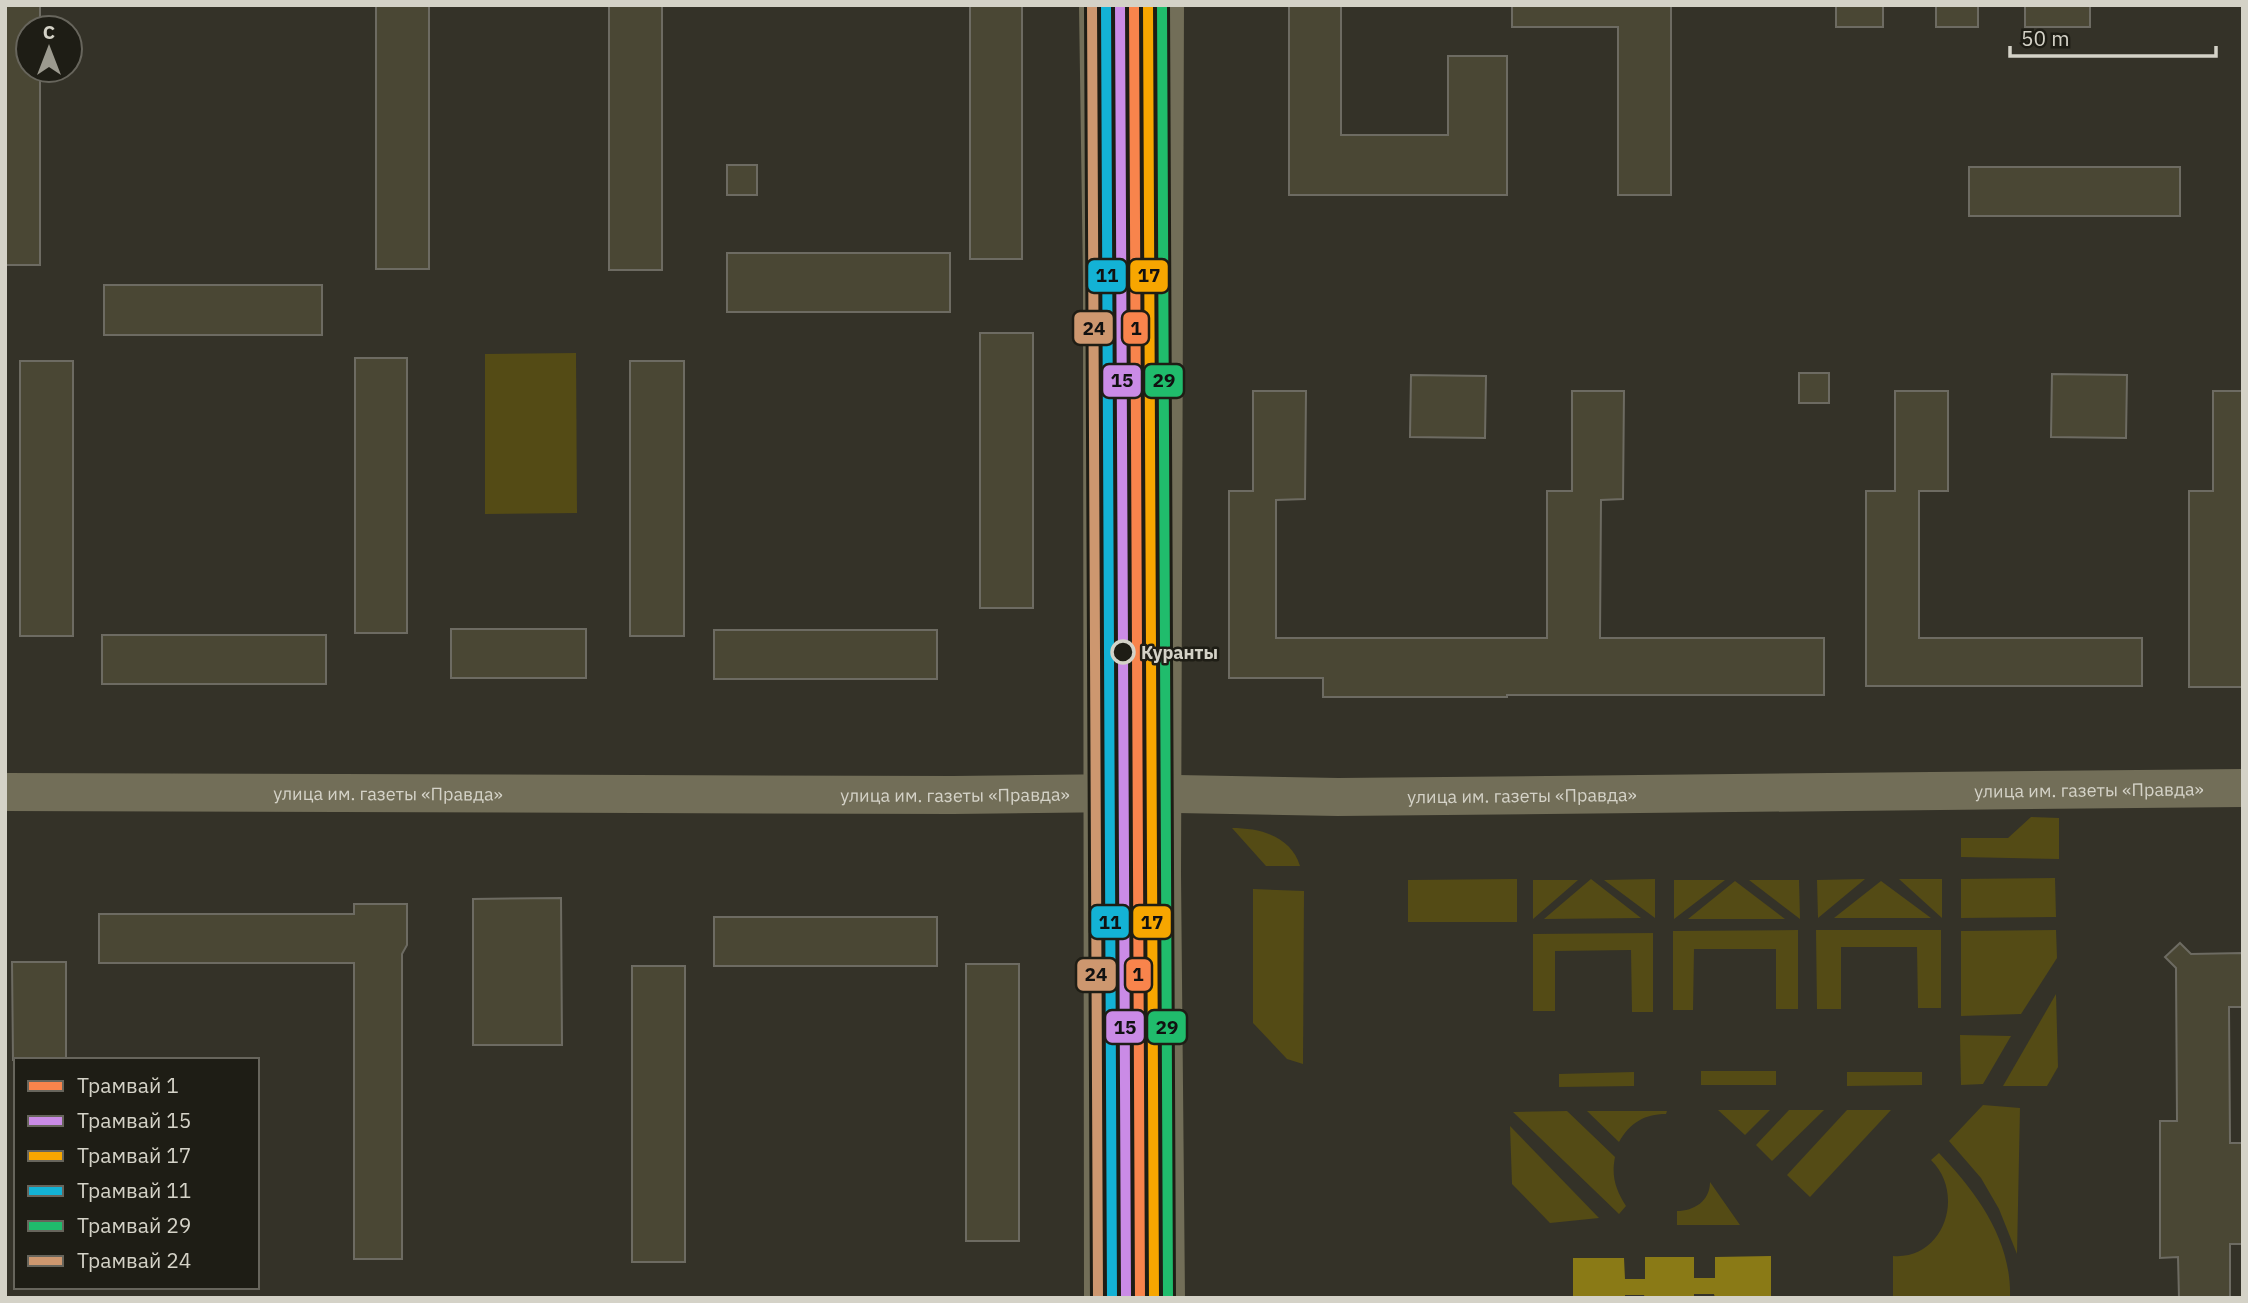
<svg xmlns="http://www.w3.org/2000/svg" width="2248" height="1303" viewBox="0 0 2248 1303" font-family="'IBM Plex Sans',sans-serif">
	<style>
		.green { fill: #544b15 }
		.water { fill: #8a7a16 }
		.building { fill: #4a4734; stroke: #6d6b62; stroke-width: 2 }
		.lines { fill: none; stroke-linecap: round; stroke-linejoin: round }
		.secondary { stroke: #726e58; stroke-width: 38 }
		.tram-1-casing { stroke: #1e1d15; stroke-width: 16 }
		.tram-2-casing { stroke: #1e1d15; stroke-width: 16 }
		.tram-3-casing { stroke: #1e1d15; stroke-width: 16 }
		.tram-4-casing { stroke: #1e1d15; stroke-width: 16 }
		.tram-5-casing { stroke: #1e1d15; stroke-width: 16 }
		.tram-6-casing { stroke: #1e1d15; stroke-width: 16 }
		.tram-1 { stroke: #f8844c; stroke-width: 10 }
		.tram-2 { stroke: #ca8be6; stroke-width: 10 }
		.tram-3 { stroke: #f7a600; stroke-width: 10 }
		.tram-4 { stroke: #13b2d5; stroke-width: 10 }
		.tram-5 { stroke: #20bc6c; stroke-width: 10 }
		.tram-6 { stroke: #cd976f; stroke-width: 10 }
		.stop-dot { fill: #1e1d15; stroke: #d4d2c7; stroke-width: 3.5 }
		.labels { text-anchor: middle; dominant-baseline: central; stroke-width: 5; stroke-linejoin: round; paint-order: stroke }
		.stop-label { font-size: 18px; font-weight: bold; fill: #d4d2c7; stroke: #1e1d15; text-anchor: start }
		.street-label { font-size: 18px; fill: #d4d2c7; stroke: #1e1d15 }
		.line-badge { stroke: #1e1d15; stroke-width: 2.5 }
		.pale-badge-label { font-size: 19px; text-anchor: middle; font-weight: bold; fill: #111 }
	</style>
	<rect width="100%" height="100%" fill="#343228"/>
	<!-- green -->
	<g class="green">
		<polygon points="576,353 577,513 485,514 485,354"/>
		<polygon points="2031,817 2059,818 2059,859 1961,857 1961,838 2008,838"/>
		<path d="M1232 828C1260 828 1291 836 1300 866H1266Z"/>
		<polygon points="2055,878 2056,917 1961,918 1961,879"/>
		<polygon points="1517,879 1517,922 1408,922 1408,880"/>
		<polygon points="1591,879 1641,918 1544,919"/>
		<polygon points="1655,879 1655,918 1604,880"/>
		<polygon points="1865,879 1818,918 1817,880"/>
		<polygon points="1899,879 1942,879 1942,918"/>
		<polygon points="1533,880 1578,880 1533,919"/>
		<polygon points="1674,880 1725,880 1674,919"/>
		<polygon points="1749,880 1799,880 1800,919"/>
		<polygon points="1735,881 1785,919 1688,919"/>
		<polygon points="1881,881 1931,918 1834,918"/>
		<polygon points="1253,889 1304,891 1303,1064 1287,1059 1253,1023"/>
		<polygon points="1798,930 1798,1009 1776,1009 1776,949 1694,949 1693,1010 1673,1010 1673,931"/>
		<polygon points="1816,930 1941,930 1941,1008 1918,1008 1917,947 1841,947 1841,1009 1817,1009"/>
		<polygon points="2056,930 2057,958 2021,1014 1961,1016 1961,931"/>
		<polygon points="1653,933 1653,1012 1632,1012 1631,950 1555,951 1555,1011 1533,1011 1533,934"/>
		<polygon points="2056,994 2058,1067 2047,1086 2003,1086"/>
		<polygon points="1960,1035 2011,1036 1983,1084 1961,1085"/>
		<rect x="1701" y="1071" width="75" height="14"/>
		<polygon points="1634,1072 1634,1086 1559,1087 1559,1074"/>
		<polygon points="1847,1072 1922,1072 1922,1085 1847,1086"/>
		<polygon points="1983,1105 2020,1108 2017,1254 1999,1209 1981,1178 1949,1141"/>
		<polygon points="1718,1110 1770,1110 1745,1135"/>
		<polygon points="1789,1110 1824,1110 1772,1161 1756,1145"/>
		<polygon points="1847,1110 1891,1110 1810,1197 1787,1175"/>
		<path d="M1567 1111 1615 1157C1611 1177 1616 1190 1626 1206L1619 1214 1513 1112Z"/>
		<path d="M1587 1111H1667L1666 1114C1644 1114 1630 1123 1619 1142Z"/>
		<polygon points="1510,1126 1599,1218 1550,1223 1512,1184"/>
		<path d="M1939 1153C1977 1193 2012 1240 2010 1298H1893V1256C1944 1260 1966 1194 1931 1160Z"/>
		<path d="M1710 1182 1740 1225H1677V1211C1694 1211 1710 1201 1710 1182Z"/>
	</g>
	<!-- water -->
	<polygon class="water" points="1771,1256 1771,1298 1715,1298 1714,1294 1694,1294 1694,1298 1645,1298 1644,1295 1625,1295 1625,1298 1573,1298 1573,1258 1624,1258 1625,1279 1645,1279 1645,1257 1694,1257 1694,1278 1715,1278 1715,1257"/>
	<!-- building -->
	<g class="building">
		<polygon points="5,5 40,5 40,28 28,28 28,70 40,70 40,265 5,265"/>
		<rect x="376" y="5" width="53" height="264"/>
		<rect x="609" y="5" width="53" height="265"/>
		<rect x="970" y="5" width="52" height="254"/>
		<polygon points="1289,5 1341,5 1341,135 1448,135 1448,56 1507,56 1507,195 1289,195"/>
		<polygon points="1512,5 1671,5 1671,195 1618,195 1618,27 1512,27"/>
		<rect x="1836" y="5" width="47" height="22"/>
		<rect x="1936" y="5" width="42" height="22"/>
		<rect x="2025" y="5" width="65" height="22"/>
		<rect x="727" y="165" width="30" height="30"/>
		<rect x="1969" y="167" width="211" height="49"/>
		<rect x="727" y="253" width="223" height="59"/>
		<rect x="104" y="285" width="218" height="50"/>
		<rect x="980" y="333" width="53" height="275"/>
		<rect x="355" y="358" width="52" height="275"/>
		<rect x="20" y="361" width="53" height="275"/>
		<rect x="630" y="361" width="54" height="275"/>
		<rect x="1799" y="373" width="30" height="30"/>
		<polygon points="2052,374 2127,375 2126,438 2051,437"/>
		<polygon points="1411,375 1486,376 1485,438 1410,437"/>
		<polygon points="1253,391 1306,391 1305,499 1276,500 1276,638 1547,638 1547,491 1572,491 1572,391 1624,391 1623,499 1601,500 1600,638 1824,638 1824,695 1507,695 1507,697 1323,697 1323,678 1229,678 1229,491 1253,491"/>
		<polygon points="1895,391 1948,391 1948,491 1919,491 1919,638 2142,638 2142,686 1866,686 1866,491 1895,491"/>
		<polygon points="2213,391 2243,391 2243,687 2189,687 2189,491 2213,491"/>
		<rect x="451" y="629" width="135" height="49"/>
		<rect x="714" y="630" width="223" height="49"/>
		<rect x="102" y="635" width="224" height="49"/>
		<polygon points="561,898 562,1045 473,1045 473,899"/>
		<polygon points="354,904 407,904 407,945 402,954 402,1259 354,1259 354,963 99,963 99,914 354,914"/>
		<rect x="714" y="917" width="223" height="49"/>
		<polygon points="2180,943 2191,954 2243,953 2243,1007 2229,1007 2230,1143 2243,1143 2243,1244 2230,1244 2230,1298 2179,1298 2178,1257 2160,1258 2160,1121 2177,1121 2176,968 2165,957"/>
		<polygon points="12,962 66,962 66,1060 13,1060"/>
		<rect x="966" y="964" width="53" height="277"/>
		<rect x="632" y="966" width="53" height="296"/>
	</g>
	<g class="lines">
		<!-- secondary -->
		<g class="secondary">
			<polyline points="1098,5 1102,281 1103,1298"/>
			<polyline points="1165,5 1162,874 1166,1298"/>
			<path id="s1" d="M5 792 953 795 1123 793 1338 797 2243 788"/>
		</g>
		<!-- tram-1 casing -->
		<g class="tram-1-casing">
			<polyline id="tram-1" points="1134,5 1140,1298"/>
		</g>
		<!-- tram-2 casing -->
		<g class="tram-2-casing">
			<polyline id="tram-2" points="1120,5 1126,1298"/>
		</g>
		<!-- tram-3 casing -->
		<g class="tram-3-casing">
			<polyline id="tram-3" points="1148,5 1154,1298"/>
		</g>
		<!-- tram-4 casing -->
		<g class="tram-4-casing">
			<polyline id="tram-4" points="1106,5 1112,1298"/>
		</g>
		<!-- tram-5 casing -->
		<g class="tram-5-casing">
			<polyline id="tram-5" points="1162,5 1168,1298"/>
		</g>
		<!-- tram-6 casing -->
		<g class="tram-6-casing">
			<polyline id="tram-6" points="1092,5 1098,1298"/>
		</g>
		<!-- tram-1 -->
		<use href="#tram-1" class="tram-1"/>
		<!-- tram-2 -->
		<use href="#tram-2" class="tram-2"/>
		<!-- tram-3 -->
		<use href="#tram-3" class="tram-3"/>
		<!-- tram-4 -->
		<use href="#tram-4" class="tram-4"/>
		<!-- tram-5 -->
		<use href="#tram-5" class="tram-5"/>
		<!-- tram-6 -->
		<use href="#tram-6" class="tram-6"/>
	</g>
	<!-- markers -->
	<circle class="stop-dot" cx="1123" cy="652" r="11"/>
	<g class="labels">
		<!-- stop labels -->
		<g class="stop-label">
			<text x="1141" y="652">Куранты</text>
		</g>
		<!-- street labels -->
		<g class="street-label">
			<text stroke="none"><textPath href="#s1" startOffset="2084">улица им. газеты «Правда»</textPath></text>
			<text stroke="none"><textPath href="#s1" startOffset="383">улица им. газеты «Правда»</textPath></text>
			<text stroke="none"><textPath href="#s1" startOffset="950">улица им. газеты «Правда»</textPath></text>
			<text stroke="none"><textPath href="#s1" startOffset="1517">улица им. газеты «Правда»</textPath></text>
		</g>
	</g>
	<g class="line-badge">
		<rect x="1087" y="259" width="40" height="34" rx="7" fill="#13b2d5"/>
		<rect x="1129" y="259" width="40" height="34" rx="7" fill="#f7a600"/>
		<rect x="1073" y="311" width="41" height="34" rx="7" fill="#cd976f"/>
		<rect x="1122" y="311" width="27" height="34" rx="7" fill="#f8844c"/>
		<rect x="1102" y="364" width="40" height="34" rx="7" fill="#ca8be6"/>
		<rect x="1144" y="364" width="40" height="34" rx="7" fill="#20bc6c"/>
		<rect x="1090" y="905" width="40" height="34" rx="7" fill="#13b2d5"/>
		<rect x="1132" y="905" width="40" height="34" rx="7" fill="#f7a600"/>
		<rect x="1076" y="958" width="41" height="34" rx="7" fill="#cd976f"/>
		<rect x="1125" y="958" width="27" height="34" rx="7" fill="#f8844c"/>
		<rect x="1105" y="1010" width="40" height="34" rx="7" fill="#ca8be6"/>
		<rect x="1147" y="1010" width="40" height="34" rx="7" fill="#20bc6c"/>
	</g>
	<g class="pale-badge-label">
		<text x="1107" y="282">11</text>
		<text x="1149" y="282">17</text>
		<text x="1094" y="335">24</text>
		<text x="1136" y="335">1</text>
		<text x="1122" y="387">15</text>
		<text x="1164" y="387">29</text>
		<text x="1110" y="929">11</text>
		<text x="1152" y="929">17</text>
		<text x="1096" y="981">24</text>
		<text x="1138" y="981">1</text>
		<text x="1125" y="1034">15</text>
		<text x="1167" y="1034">29</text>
	</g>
	<!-- border -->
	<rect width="2248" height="1303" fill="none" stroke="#d4d2c7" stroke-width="14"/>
	<!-- legend -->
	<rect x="14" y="1058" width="245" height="231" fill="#1e1d15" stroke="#67655c" stroke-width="2"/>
	<rect x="28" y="1081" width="35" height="10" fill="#f8844c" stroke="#67655c" stroke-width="2"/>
	<text x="77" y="1093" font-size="21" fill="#d4d2c7">Трамвай 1</text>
	<rect x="28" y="1116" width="35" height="10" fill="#ca8be6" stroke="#67655c" stroke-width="2"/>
	<text x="77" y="1128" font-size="21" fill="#d4d2c7">Трамвай 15</text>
	<rect x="28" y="1151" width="35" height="10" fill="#f7a600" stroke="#67655c" stroke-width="2"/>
	<text x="77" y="1163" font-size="21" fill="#d4d2c7">Трамвай 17</text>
	<rect x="28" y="1186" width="35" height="10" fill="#13b2d5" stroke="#67655c" stroke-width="2"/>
	<text x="77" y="1198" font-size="21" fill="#d4d2c7">Трамвай 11</text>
	<rect x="28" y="1221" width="35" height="10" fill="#20bc6c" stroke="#67655c" stroke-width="2"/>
	<text x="77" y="1233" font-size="21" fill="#d4d2c7">Трамвай 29</text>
	<rect x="28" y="1256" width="35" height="10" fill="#cd976f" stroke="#67655c" stroke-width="2"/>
	<text x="77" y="1268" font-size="21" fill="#d4d2c7">Трамвай 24</text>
	<!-- north arrow -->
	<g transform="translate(49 49)"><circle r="33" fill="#1e1d15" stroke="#67655c" stroke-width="2"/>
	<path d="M0-5L12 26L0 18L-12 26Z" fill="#9c9a8f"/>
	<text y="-10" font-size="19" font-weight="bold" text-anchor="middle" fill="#d4d2c7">С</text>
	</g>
	<!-- scale -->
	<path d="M2010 46v10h206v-10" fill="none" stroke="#d4d2c7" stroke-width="3.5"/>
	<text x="2021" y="46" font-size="21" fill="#d4d2c7" stroke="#1e1d15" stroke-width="5" paint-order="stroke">50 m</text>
</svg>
